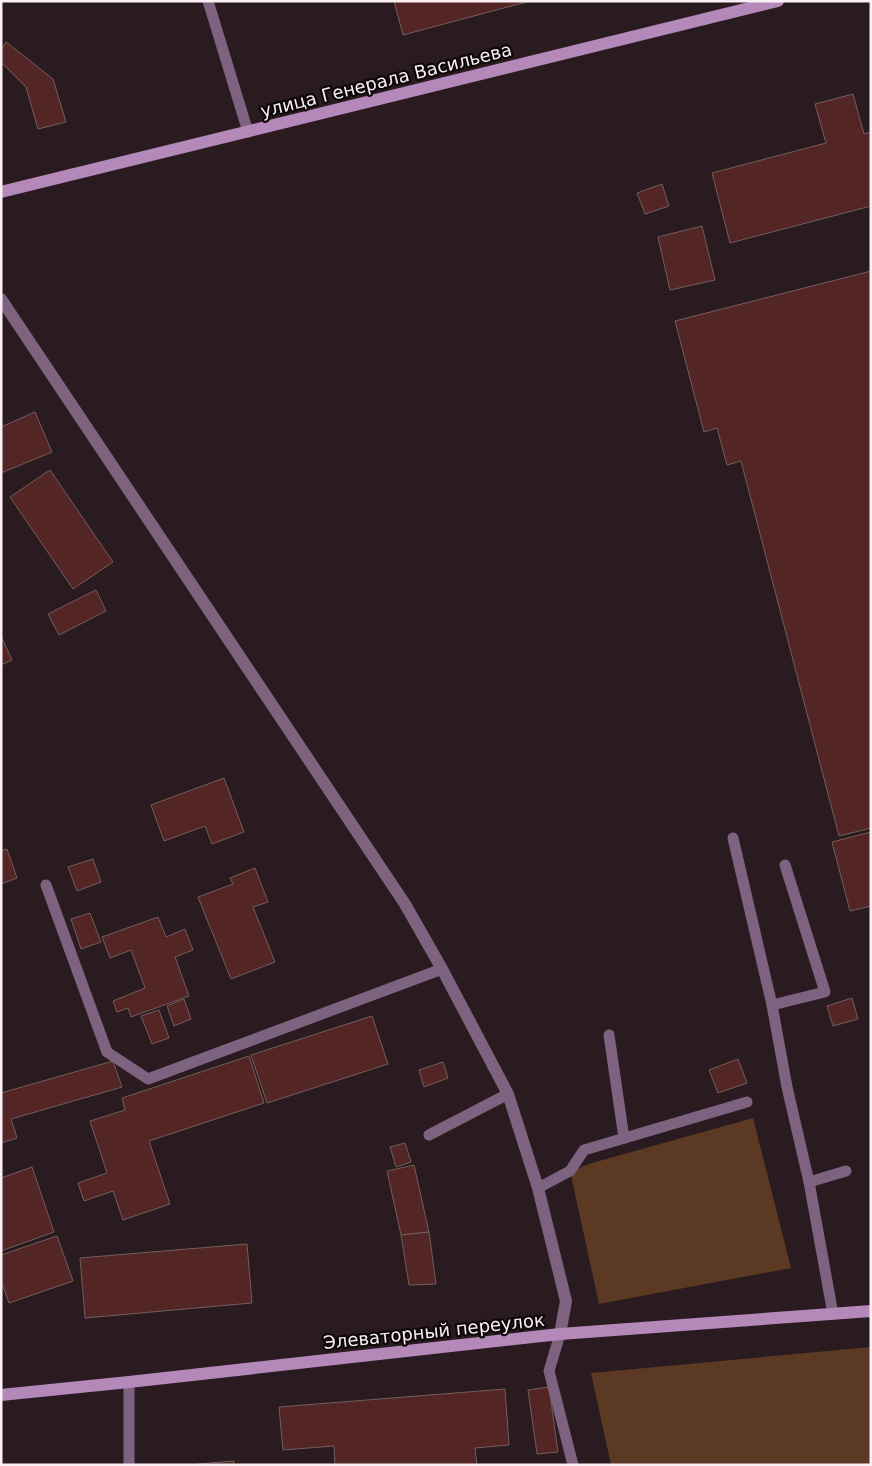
<svg xmlns="http://www.w3.org/2000/svg" width="872" height="1466" viewBox="0 0 872 1466" font-family="'DejaVu Sans',sans-serif">
	<style>
		.green { fill: #5b3923 }
		.building { fill: #532625; stroke: #725e5d }
		.lines { fill: none; stroke-linecap: round; stroke-linejoin: round }
		.lane { stroke: #7e6381; stroke-width: 11 }
		.street { stroke: #7e6381; stroke-width: 12 }
		.secondary { stroke: #b488b9; stroke-width: 12 }
		.labels { text-anchor: middle; dominant-baseline: central; stroke-width: 4.5; stroke-linejoin: round; paint-order: stroke }
		.street-label { font-size: 18px; fill: #faeff3; stroke: #0e080a }
	</style>
	<rect width="100%" height="100%" fill="#2a1b21"/>
	<!-- green -->
	<g class="green">
		<polygon points="753,1118 791,1268 599,1304 570,1171 592,1163"/>
		<polygon points="871,1347 871,1465 611,1465 591,1373"/>
	</g>
	<!-- building -->
	<g class="building">
		<polygon points="394,1 530,1 403,35"/>
		<polygon points="6,42 53,79 66,122 38,129 26,87 1,62 1,50"/>
		<polygon points="853,94 864,134 871,132 871,206 730,243 712,173 826,143 815,104"/>
		<polygon points="662,184 669,206 645,214 637,193"/>
		<polygon points="702,226 715,280 670,290 658,237"/>
		<polygon points="871,271 871,828 839,836 741,461 727,465 717,428 704,432 675,321"/>
		<polygon points="35,412 52,452 1,473 1,427"/>
		<polygon points="50,470 113,562 73,589 10,497"/>
		<polygon points="96,590 106,611 59,635 48,614"/>
		<polygon points="1,636 12,660 1,665"/>
		<polygon points="224,778 244,832 212,844 205,826 164,841 151,805"/>
		<polygon points="871,832 871,906 850,911 832,842"/>
		<polygon points="7,849 17,878 1,884 1,851"/>
		<polygon points="93,859 101,882 77,891 68,867"/>
		<polygon points="255,868 268,902 253,907 275,962 231,979 198,897 233,884 230,878"/>
		<polygon points="90,913 101,942 81,949 71,919"/>
		<polygon points="158,917 166,937 185,929 193,950 175,957 189,996 131,1017 128,1008 117,1012 113,1001 145,988 131,950 110,958 102,937"/>
		<polygon points="852,998 858,1019 833,1026 827,1006"/>
		<polygon points="184,999 191,1019 174,1026 167,1006"/>
		<polygon points="159,1010 169,1038 152,1044 141,1016"/>
		<polygon points="372,1016 388,1064 267,1103 251,1055"/>
		<polygon points="249,1056 264,1103 149,1141 170,1204 123,1220 113,1191 84,1201 78,1183 107,1173 90,1121 125,1110 122,1098"/>
		<polygon points="738,1059 747,1083 718,1093 709,1070"/>
		<polygon points="113,1061 122,1087 11,1119 17,1138 1,1143 1,1093"/>
		<polygon points="443,1062 448,1078 424,1087 419,1070"/>
		<polygon points="405,1143 411,1162 396,1167 390,1147"/>
		<polygon points="414,1165 429,1232 401,1235 387,1171"/>
		<polygon points="32,1167 54,1232 1,1251 1,1178"/>
		<polygon points="429,1232 436,1284 409,1285 401,1235"/>
		<polygon points="57,1236 73,1281 9,1303 1,1281 1,1255"/>
		<polygon points="247,1244 252,1303 85,1318 80,1258"/>
		<polygon points="549,1387 558,1452 537,1454 528,1390"/>
		<polygon points="505,1389 509,1445 475,1448 477,1465 335,1465 334,1446 283,1450 279,1407"/>
		<polygon points="234,1461 234,1465 187,1465"/>
	</g>
	<g class="lines">
		<!-- lane -->
		<g class="lane">
			<polyline points="208,1 248,132"/>
			<polyline points="733,838 772,1005 787,1087 809,1182 833,1314"/>
			<polyline points="46,885 107,1052 148,1079 442,969"/>
			<polyline points="772,1005 825,992 785,865"/>
			<polyline points="609,1035 624,1138"/>
			<polyline points="429,1135 508,1094"/>
			<polyline points="809,1182 846,1171"/>
			<polyline points="538,1188 570,1171 584,1150 747,1102"/>
			<polyline points="560,1334 549,1371 573,1465"/>
			<polyline points="129,1465 129,1382"/>
		</g>
		<!-- street -->
		<polyline class="street" points="1,299 405,904 442,969 508,1094 538,1188 566,1301 560,1334"/>
		<!-- secondary -->
		<g class="secondary">
			<polyline points="1,192 778,1"/>
			<polyline points="1,1395 129,1382 560,1334 871,1311"/>
		</g>
	</g>
	<g class="labels">
		<!-- street labels -->
		<g class="street-label">
			<text transform="translate(386 80) rotate(-14)">улица Генерала Васильева</text>
			<text transform="translate(434 1331) rotate(-6)">Элеваторный переулок</text>
		</g>
	</g>
	<!-- border -->
	<rect width="872" height="1466" fill="none" stroke="#faeff3" stroke-width="5"/>
</svg>
